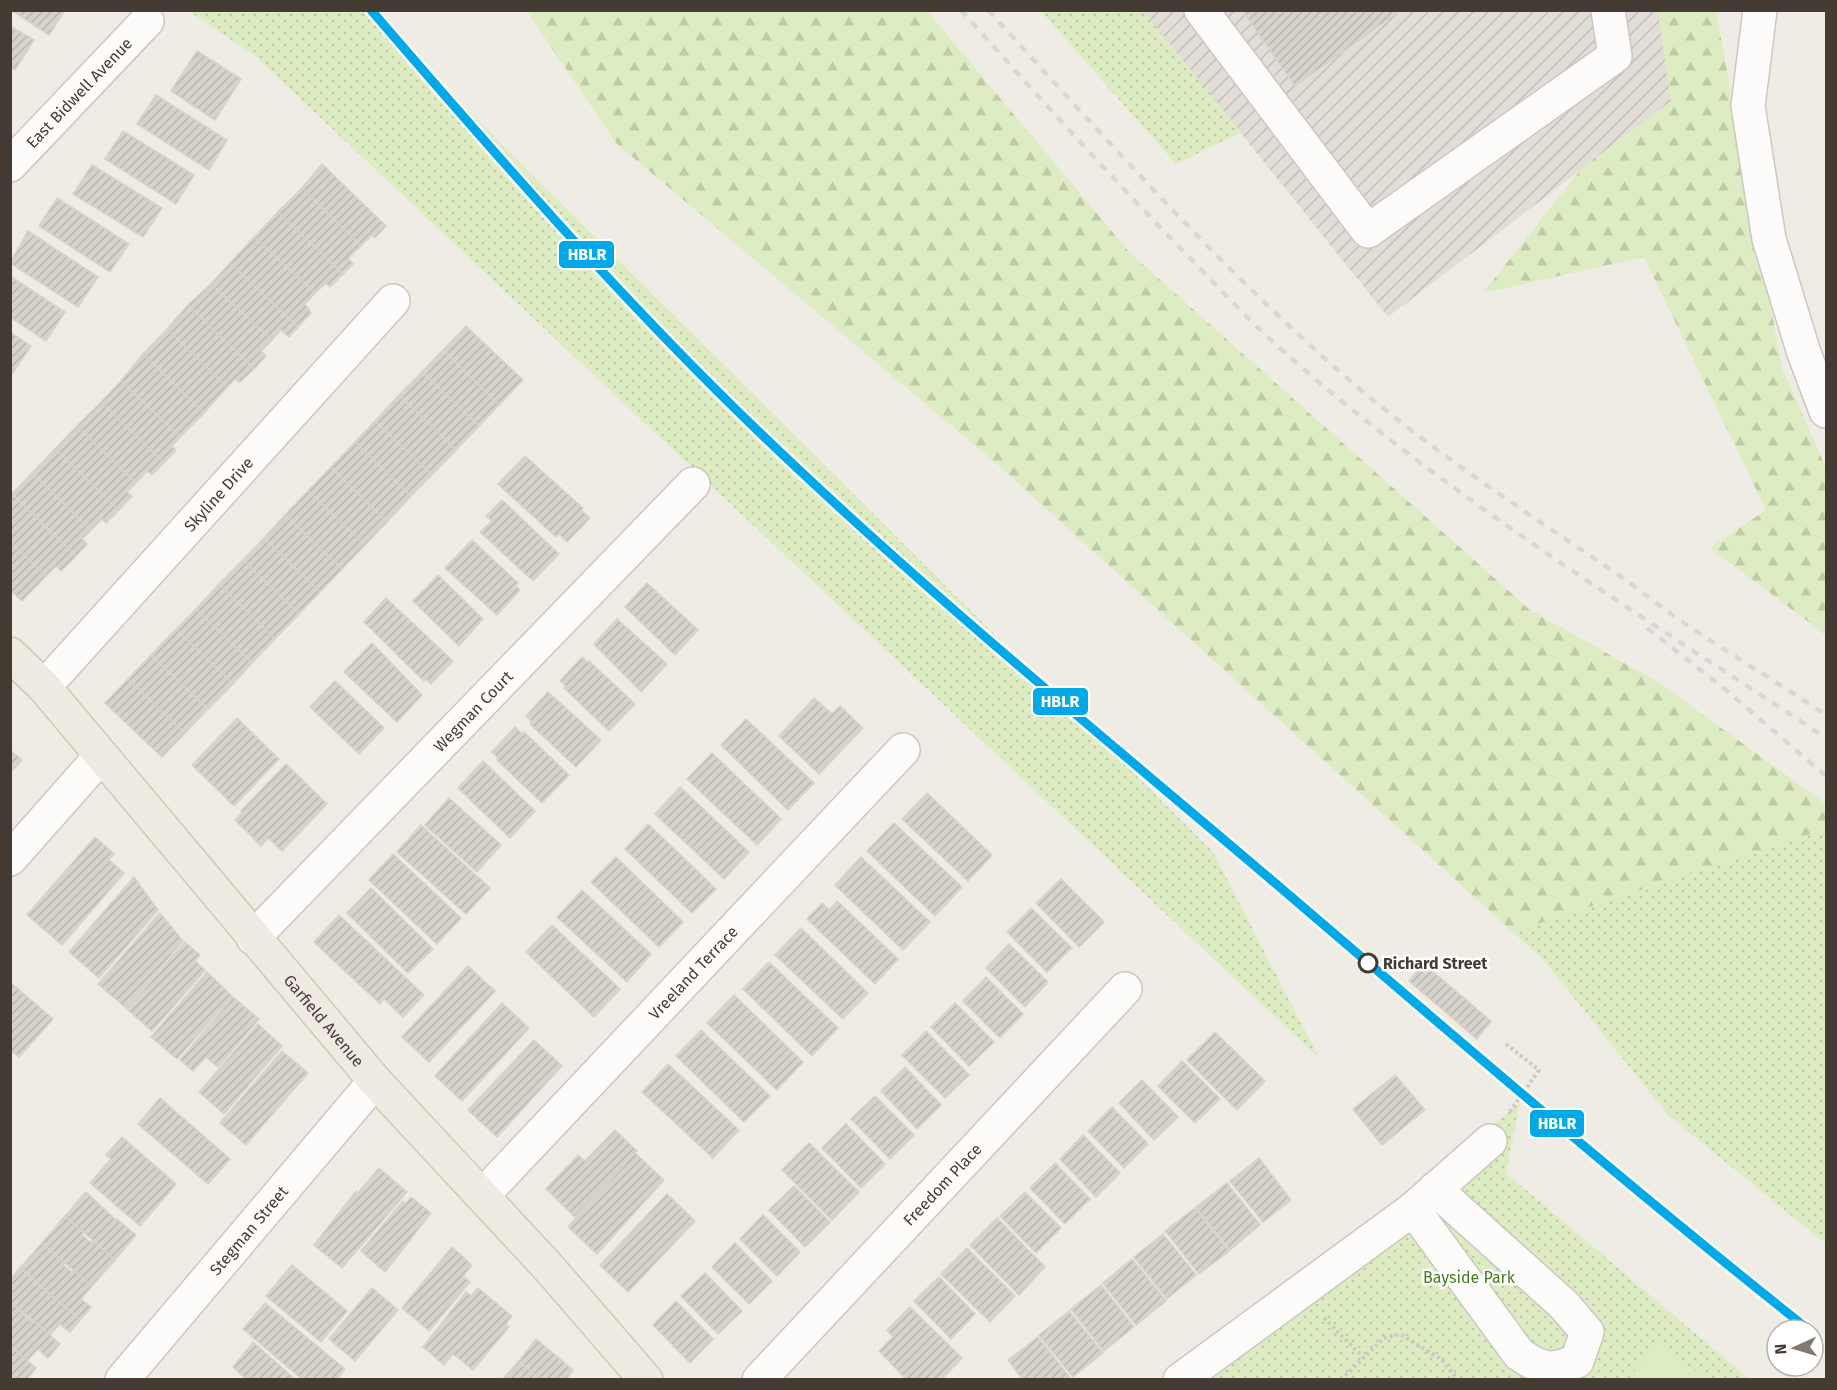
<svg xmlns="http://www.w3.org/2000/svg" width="1837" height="1390" viewBox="0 0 1837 1390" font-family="'Fira Sans',sans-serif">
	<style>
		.industrial { fill: url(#industrial-furrows) }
		.green { fill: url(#green-dots) }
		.forest { fill: url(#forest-firs) }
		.pitch { fill: #ddecc2 }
		.building { fill: url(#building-hatch); stroke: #d7d3cb; stroke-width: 1.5 }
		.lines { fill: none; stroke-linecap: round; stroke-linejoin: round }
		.minor-casing { stroke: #cbc8c1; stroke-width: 36 }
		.major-casing { stroke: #d3c8b1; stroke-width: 36 }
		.path { stroke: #cdcac5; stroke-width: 4; stroke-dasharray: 3 3; stroke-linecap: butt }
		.minor { stroke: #fdfcfb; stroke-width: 33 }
		.major { stroke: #f0ebe2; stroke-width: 33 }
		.rail { stroke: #d8d8d7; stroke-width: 4.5; stroke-dasharray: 8 8; stroke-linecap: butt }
		.rail-1-casing { stroke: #fff; stroke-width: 14 }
		.rail-1 { stroke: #03a8e6; stroke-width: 9 }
		.stop-dot { fill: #fff; stroke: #443c32; stroke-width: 3 }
		.labels { text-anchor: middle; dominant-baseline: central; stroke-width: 5; stroke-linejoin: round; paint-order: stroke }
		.street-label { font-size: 16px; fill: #443c32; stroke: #fff }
		.stop-label { font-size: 16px; font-weight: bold; fill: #443c32; stroke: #fff; text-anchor: start }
		.park-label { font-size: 16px; fill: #467b20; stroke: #fff }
		.line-badge { stroke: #fff; stroke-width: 2 }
		.badge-label { font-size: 16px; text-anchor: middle; font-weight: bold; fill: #fff }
	</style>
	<defs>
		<pattern id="industrial-furrows" width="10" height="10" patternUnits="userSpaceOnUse" patternTransform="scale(1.5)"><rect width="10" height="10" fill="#e2ddd6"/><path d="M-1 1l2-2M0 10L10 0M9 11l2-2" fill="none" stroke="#c3bfb8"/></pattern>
		<pattern id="green-dots" width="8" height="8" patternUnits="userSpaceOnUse" patternTransform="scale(1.5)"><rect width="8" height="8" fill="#ddecc2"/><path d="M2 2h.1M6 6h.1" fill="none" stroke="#bfcba7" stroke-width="1.8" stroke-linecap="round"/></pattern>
		<pattern id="forest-firs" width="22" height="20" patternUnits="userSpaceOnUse" patternTransform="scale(1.5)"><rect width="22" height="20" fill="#ddecc2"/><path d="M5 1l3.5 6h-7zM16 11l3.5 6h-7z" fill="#bfcba7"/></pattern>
		<pattern id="building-hatch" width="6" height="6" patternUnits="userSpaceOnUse" patternTransform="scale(1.5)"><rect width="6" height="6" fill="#d7d3cc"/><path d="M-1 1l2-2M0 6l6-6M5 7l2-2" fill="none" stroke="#bab6b0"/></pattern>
	</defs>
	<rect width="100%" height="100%" fill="#efece5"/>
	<!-- industrial -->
	<polygon class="industrial" points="1143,11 1658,11 1671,101 1388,317"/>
	<!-- green -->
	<g class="green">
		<polygon points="189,11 368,11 1213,852 1319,1058 255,56"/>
		<polygon points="1041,11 1143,11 1241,132 1176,164"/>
		<polygon points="1826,829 1826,1244 1668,1115 1547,964 1513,932"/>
		<polygon points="1520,1103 1506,1173 1749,1379 1217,1380 1200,1364"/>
	</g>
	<!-- forest -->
	<g class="forest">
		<polygon points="527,11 927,11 1130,253 1530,610 1658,682 1826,804 1826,829 1513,932 997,464 616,143"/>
		<polygon points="1658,11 1716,11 1782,368 1826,468 1826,635 1710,548 1766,510 1644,257 1483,293 1582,168 1671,101"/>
	</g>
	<!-- pitch -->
	<polygon class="pitch" points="1659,1343 1706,1379 1628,1379"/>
	<!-- building -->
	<g class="building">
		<polygon points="11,10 65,10 49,35"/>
		<polygon points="1242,10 1401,10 1295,86"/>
		<polygon points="10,26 34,40 15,70 10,67"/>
		<polygon points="197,51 241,79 215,120 171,91"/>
		<polygon points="156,95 227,140 209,170 137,124"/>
		<polygon points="123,131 194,175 176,204 105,159"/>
		<polygon points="322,164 386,226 375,238 372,235 361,246 302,188"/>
		<polygon points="92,165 162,208 143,237 73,194"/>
		<polygon points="302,188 361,246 348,258 353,264 343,274 278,212"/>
		<polygon points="57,198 129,244 110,272 39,226"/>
		<polygon points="278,212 343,274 330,287 326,283 315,293 254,237"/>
		<polygon points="28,231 98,277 78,307 10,263"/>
		<polygon points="254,237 315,293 305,304 311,313 298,327 230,263"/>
		<polygon points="230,263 298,327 289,337 281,330 272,340 211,284"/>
		<polygon points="10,276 65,312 46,341 10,317"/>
		<polygon points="211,284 272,340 261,351 266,356 254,369 188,305"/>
		<polygon points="188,305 254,369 240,382 235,379 227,387 167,329"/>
		<polygon points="466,326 523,380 499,405 443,350"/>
		<polygon points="167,329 227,387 204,413 143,354"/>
		<polygon points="10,332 31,346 12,374 10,373"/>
		<polygon points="443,350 499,405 479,426 422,372"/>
		<polygon points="143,354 204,413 180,437 121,381"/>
		<polygon points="422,372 479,426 456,450 399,395"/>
		<polygon points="121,381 180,437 172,446 176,450 164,463 101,402"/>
		<polygon points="399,395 456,450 432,475 375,421"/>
		<polygon points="101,402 164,463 152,475 147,471 136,483 77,426"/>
		<polygon points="375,421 432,475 411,496 355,442"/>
		<polygon points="77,426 136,483 127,492 132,496 119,510 55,449"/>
		<polygon points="355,442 411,496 387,522 331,467"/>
		<polygon points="55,449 119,510 106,523 102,519 91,530 32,473"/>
		<polygon points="525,456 583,508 581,510 590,518 567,542 559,534 556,537 498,484"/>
		<polygon points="331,467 387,522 365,545 308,491"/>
		<polygon points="32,473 91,530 82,539 87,544 76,556 12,494"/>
		<polygon points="308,491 365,545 342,569 285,515"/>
		<polygon points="12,494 76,556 61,571 56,566 46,576 10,542"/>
		<polygon points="502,500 559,554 533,581 480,532 492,521 486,516"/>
		<polygon points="285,515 342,569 320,592 264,538"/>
		<polygon points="264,538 320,592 299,614 243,560"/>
		<polygon points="472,540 518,583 515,585 520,590 497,615 445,568"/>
		<polygon points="10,542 46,576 22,601 10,590"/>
		<polygon points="243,560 299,614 275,639 219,584"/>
		<polygon points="438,575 483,619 459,646 413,601"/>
		<polygon points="647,583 698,630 675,655 625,607"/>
		<polygon points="219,584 275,639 252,663 196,609"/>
		<polygon points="386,598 453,661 431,684 426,679 424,681 364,622"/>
		<polygon points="196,609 252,663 233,684 176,629"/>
		<polygon points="617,619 667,664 641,692 594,644"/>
		<polygon points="176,629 233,684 208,709 151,655"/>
		<polygon points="372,643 422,695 397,722 344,672"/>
		<polygon points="151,655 208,709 185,733 128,679"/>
		<polygon points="582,657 588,663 589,661 635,704 609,731 564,688 566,686 560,681"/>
		<polygon points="128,679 185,733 162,757 105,703"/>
		<polygon points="335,681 384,728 359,754 310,707"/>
		<polygon points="548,692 601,740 576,767 530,724 532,722 526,716"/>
		<polygon points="814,698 832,714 840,706 863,728 819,774 779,736"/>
		<polygon points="237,718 279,759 234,806 192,765"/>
		<polygon points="746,719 814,783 788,810 721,745"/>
		<polygon points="515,727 522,734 524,732 569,775 542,803 497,760 498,758 492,752"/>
		<polygon points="10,750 22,760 10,773"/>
		<polygon points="712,753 781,819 757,845 687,779"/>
		<polygon points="483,761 535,811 510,838 458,788"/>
		<polygon points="286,764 327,804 282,851 268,838 261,846 235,820 242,813 241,811"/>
		<polygon points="680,787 749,852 724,879 655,814"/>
		<polygon points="927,793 992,855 968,881 902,819"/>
		<polygon points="449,798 501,845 477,872 425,825"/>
		<polygon points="894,823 962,887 935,916 867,851"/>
		<polygon points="648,824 716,889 692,913 625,849"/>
		<polygon points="421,825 490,888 466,914 397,852"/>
		<polygon points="95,837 114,854 109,860 124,873 62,945 27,915"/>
		<polygon points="393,854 461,918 437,944 369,880"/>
		<polygon points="616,857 683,922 659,947 591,882"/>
		<polygon points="861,857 930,922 903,950 835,885"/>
		<polygon points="134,877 158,910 99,978 69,952"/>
		<polygon points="1061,879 1104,922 1079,947 1036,903"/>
		<polygon points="371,888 433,949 408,973 347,913"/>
		<polygon points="582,890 651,954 627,982 557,917"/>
		<polygon points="837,901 898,959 875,984 807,919 822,903 829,910"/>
		<polygon points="1031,908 1072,948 1047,972 1007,932"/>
		<polygon points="160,913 183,941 126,1008 98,984"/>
		<polygon points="339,915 424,995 403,1017 384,999 380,1004 314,942"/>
		<polygon points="552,925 620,989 594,1017 526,952"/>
		<polygon points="801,928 868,993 843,1019 775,955"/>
		<polygon points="185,942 200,955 195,961 205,970 152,1031 127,1009"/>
		<polygon points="1009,944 1048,982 1025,1007 986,968"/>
		<polygon points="769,962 838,1028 812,1056 743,989"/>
		<polygon points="1424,964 1491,1021 1477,1039 1409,981"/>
		<polygon points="468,966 495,991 429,1062 402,1037"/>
		<polygon points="207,972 232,996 177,1059 151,1037"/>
		<polygon points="986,977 1023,1014 1000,1038 963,1001"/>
		<polygon points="10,982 53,1019 19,1057 10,1050"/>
		<polygon points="734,995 803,1062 777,1090 707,1023"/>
		<polygon points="233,997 259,1019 218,1067 206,1057 193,1071 180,1060"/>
		<polygon points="502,1003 529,1028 462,1101 435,1076"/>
		<polygon points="955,1003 994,1042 969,1066 931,1027"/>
		<polygon points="258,1024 282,1046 224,1114 199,1092"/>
		<polygon points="701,1030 770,1096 744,1122 676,1056"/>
		<polygon points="926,1031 969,1075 945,1098 902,1055"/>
		<polygon points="1215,1032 1265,1081 1237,1110 1187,1060"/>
		<polygon points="534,1040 562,1066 497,1137 468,1110"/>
		<polygon points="282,1051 308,1073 246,1145 220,1123"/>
		<polygon points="1182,1061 1220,1099 1195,1123 1158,1086"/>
		<polygon points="668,1064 739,1130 713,1158 642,1092"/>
		<polygon points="905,1067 941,1105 917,1129 881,1091"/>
		<polygon points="1395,1075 1425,1110 1382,1145 1353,1109"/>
		<polygon points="1142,1080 1178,1117 1154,1140 1119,1103"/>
		<polygon points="875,1096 914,1135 890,1159 851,1119"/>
		<polygon points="160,1098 230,1159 208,1184 138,1124"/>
		<polygon points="1112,1107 1148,1144 1124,1168 1088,1131"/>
		<polygon points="846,1124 885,1164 861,1188 822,1148"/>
		<polygon points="615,1130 637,1151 575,1217 546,1189 578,1155 585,1161"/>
		<polygon points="1083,1135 1120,1173 1096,1197 1060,1159"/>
		<polygon points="122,1137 176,1184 140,1226 90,1183 111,1159 106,1155"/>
		<polygon points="809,1143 859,1192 832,1220 782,1170"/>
		<polygon points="635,1153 664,1180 597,1254 568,1227"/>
		<polygon points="1259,1158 1291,1200 1263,1222 1230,1181"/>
		<polygon points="1055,1163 1090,1199 1065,1224 1030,1188"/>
		<polygon points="379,1168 407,1192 342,1268 314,1245 356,1191 357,1194"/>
		<polygon points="1227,1183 1260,1225 1230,1250 1196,1207"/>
		<polygon points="794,1186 830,1222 805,1247 769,1210"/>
		<polygon points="86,1192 116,1220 117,1219 136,1235 115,1260 65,1216"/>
		<polygon points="1025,1192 1061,1228 1036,1253 1000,1216"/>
		<polygon points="667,1194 695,1221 628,1292 600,1265"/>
		<polygon points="411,1197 431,1213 385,1272 361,1251 403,1201 406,1203"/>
		<polygon points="1195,1208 1229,1251 1199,1274 1165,1231"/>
		<polygon points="763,1215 800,1252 777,1276 740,1239"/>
		<polygon points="65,1216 83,1232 82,1235 90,1242 92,1240 115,1260 92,1286 42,1243"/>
		<polygon points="997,1218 1045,1267 1019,1295 970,1245"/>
		<polygon points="1163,1234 1196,1275 1167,1299 1134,1257"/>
		<polygon points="42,1243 65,1263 63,1265 72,1272 74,1270 92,1286 81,1299 91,1307 80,1320 20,1268"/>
		<polygon points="735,1243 772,1281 749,1304 712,1267"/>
		<polygon points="452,1247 472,1265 463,1276 470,1282 429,1331 402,1308"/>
		<polygon points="967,1248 1015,1296 990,1322 941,1274"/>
		<polygon points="1132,1259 1166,1301 1136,1325 1103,1283"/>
		<polygon points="292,1265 347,1311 321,1342 266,1296"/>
		<polygon points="20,1268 80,1320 70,1332 60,1324 50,1335 10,1301 10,1280"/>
		<polygon points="705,1273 742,1311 718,1334 681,1296"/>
		<polygon points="939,1277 975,1314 951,1339 914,1301"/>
		<polygon points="1101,1285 1134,1327 1104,1351 1071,1309"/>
		<polygon points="372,1288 398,1310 355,1361 329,1339"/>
		<polygon points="478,1288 512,1316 505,1325 509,1327 473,1370 453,1354 444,1365 423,1347 466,1292 471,1296"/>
		<polygon points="10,1301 30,1321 32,1319 60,1344 48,1358 38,1349 27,1361 10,1346"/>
		<polygon points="676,1301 713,1339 690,1363 653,1325"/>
		<polygon points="265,1303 345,1369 337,1380 303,1380 243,1329"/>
		<polygon points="910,1307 962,1358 941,1380 907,1380 879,1351 893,1337 887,1330"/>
		<polygon points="1069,1311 1103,1353 1073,1377 1039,1335"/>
		<polygon points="1038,1337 1071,1379 1070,1380 1023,1380 1008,1360"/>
		<polygon points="536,1339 573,1370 566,1380 540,1380 519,1361"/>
		<polygon points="253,1342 296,1380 247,1380 233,1367"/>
		<polygon points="10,1346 36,1368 26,1380 10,1380"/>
		<polygon points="519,1361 540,1380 502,1380"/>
	</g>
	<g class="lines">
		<!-- minor casing -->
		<g class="minor-casing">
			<g id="minor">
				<polyline points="1201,10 1368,231 1615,56 1608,10"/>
				<polyline points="1760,10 1748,106 1769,239 1804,353 1826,411"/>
				<path id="s1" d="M10 165 147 21"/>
				<path id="s2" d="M44 687 393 301"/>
				<polyline points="10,859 101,756"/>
				<path id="s3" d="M253 938 693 484"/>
				<path id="s4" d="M483 1195 903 750"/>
				<path d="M1413 1209 1519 1354C1542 1370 1551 1372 1577 1361L1587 1332 1564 1305 1435 1189"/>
				<path id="s5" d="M122 1380 375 1081"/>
				<path id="s6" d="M759 1380 1125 989"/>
				<polyline points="1180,1380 1413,1209 1490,1141"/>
			</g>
		</g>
		<!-- major casing -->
		<g class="major-casing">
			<g id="major">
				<path id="s7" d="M10 654 44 687 375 1081 549 1268 646 1380"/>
			</g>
		</g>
		<!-- path -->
		<g class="path">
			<polyline points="1506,1044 1539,1070 1509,1113"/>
			<polyline points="1324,1318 1363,1357"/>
			<polyline points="1341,1380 1384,1338 1400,1334 1442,1360 1458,1380"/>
		</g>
		<!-- minor -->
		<use href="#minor" class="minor"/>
		<!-- major -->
		<use href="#major" class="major"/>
		<!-- rail -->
		<g class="rail">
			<path d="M961 10C1035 93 1109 175 1186 254 1215 284 1244 315 1274 343 1443 495 1638 613 1826 738"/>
			<path d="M988 10C1110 143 1230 280 1368 396 1448 462 1535 518 1620 576 1643 592 1664 610 1687 625 1733 656 1780 684 1826 715"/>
			<polyline points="1647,628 1726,690 1826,776"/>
		</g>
		<!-- rail-1 casing -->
		<g class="rail-1-casing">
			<path id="rail-1" d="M371 10C495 154 620 298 757 430 924 591 1105 738 1282 889 1456 1038 1629 1187 1809 1330"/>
		</g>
		<!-- rail-1 -->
		<use href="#rail-1" class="rail-1"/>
	</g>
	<!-- markers -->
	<circle class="stop-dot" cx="1368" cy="963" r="9"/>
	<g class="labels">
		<!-- street labels -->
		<g class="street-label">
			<text stroke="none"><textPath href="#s1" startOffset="100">East Bidwell Avenue</textPath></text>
			<text stroke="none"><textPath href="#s2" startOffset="260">Skyline Drive</textPath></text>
			<text stroke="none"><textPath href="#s3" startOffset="316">Wegman Court</textPath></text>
			<text stroke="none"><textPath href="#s4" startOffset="306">Vreeland Terrace</textPath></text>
			<text stroke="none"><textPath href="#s7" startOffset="483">Garfield Avenue</textPath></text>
			<text stroke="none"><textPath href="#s6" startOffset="268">Freedom Place</textPath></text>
			<text stroke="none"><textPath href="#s5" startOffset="196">Stegman Street</textPath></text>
		</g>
		<!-- stop labels -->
		<g class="stop-label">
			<text x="1383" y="963">Richard Street</text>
		</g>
		<!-- park labels -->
		<g class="park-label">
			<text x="1469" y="1277">Bayside Park</text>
		</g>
	</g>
	<g class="line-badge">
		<rect x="558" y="240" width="57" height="29" rx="6" fill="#03a8e6"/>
		<rect x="1032" y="687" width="57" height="29" rx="6" fill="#03a8e6"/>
		<rect x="1529" y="1109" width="56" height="29" rx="6" fill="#03a8e6"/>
	</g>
	<g class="badge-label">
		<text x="587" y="260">HBLR</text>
		<text x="1060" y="707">HBLR</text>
		<text x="1557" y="1129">HBLR</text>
	</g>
	<!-- border -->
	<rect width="1837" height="1390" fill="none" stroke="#443c32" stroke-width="24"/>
	<!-- north arrow -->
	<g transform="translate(1795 1348) rotate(266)"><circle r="28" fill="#ffffff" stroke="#b4b1ad" stroke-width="1.5"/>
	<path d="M0-4.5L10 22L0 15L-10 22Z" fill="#807a71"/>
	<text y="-9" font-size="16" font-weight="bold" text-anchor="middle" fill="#443c32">N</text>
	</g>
</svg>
